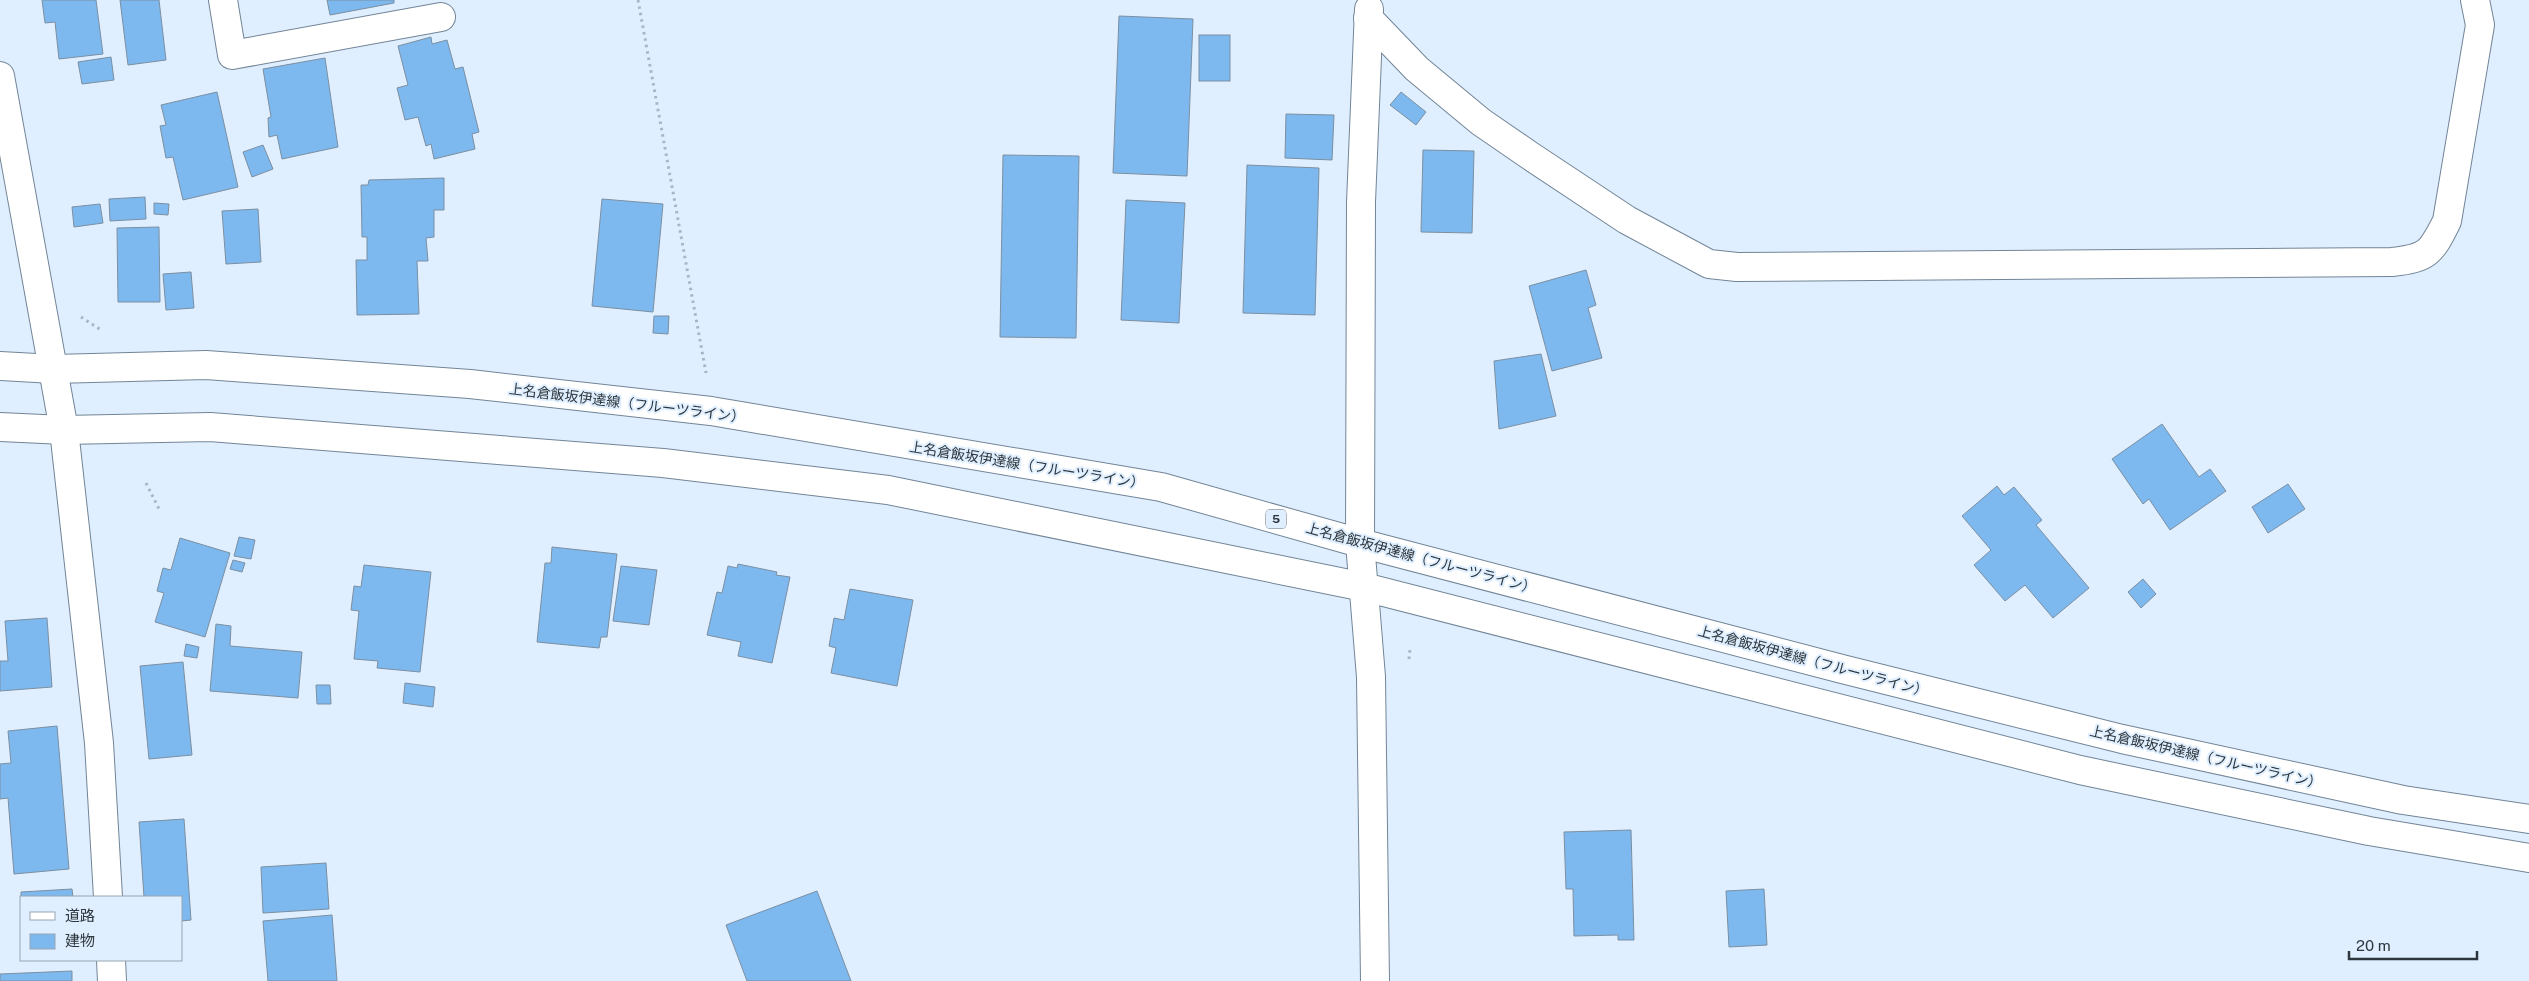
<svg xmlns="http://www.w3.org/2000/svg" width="2529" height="981" viewBox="0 0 2529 981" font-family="'Public Sans','Noto Sans JP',sans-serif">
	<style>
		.building { fill: #7db9ef; stroke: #7c8fa1 }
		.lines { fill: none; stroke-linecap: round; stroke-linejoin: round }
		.minor-casing { stroke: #728596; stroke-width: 30 }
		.tertiary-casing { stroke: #728596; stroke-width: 30 }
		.primary-casing { stroke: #728596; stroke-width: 30 }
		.path { stroke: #a8b5c2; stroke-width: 3; stroke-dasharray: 2.5 4; stroke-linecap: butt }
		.minor { stroke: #fff; stroke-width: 28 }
		.tertiary { stroke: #fff; stroke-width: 28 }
		.primary { stroke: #fff; stroke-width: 28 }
		.labels { text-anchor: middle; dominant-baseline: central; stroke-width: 4; stroke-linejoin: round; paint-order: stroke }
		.shield { fill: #dfefff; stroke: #636e77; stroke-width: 1 }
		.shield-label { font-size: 12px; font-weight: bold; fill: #2e363d }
		.street-label { font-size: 14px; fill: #2e363d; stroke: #dfefff }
	</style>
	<rect width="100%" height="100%" fill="#dfefff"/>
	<!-- building -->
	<g class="building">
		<polygon points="42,0 96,0 103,54 59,59 55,22 45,23"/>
		<polygon points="120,0 159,0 166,60 128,65"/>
		<polygon points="327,0 394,0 394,3 330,15"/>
		<polygon points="1119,16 1193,19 1187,176 1113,173"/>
		<rect x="1199" y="35" width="31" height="46"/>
		<polygon points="431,37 432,44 447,40 455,69 463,67 479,132 472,134 475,149 434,159 431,144 426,146 418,117 405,120 397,88 408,85 398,46"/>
		<polygon points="111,57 114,80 82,84 78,62"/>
		<polygon points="325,58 338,147 282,159 277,135 269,137 268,118 271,117 263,69"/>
		<polygon points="217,92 238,187 183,200 173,157 166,158 160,126 166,125 161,105"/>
		<polygon points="1401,92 1426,112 1416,125 1390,105"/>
		<polygon points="1286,114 1334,115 1332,160 1285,158"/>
		<polygon points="263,145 273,169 252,177 243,152"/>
		<polygon points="1423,150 1474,151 1472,233 1421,232"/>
		<polygon points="1003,155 1079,156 1076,338 1000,337"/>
		<polygon points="1247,165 1319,168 1315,315 1243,313"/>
		<polygon points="444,178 444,210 434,210 434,237 426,238 428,261 417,261 419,314 357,315 356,260 367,260 367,237 362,237 361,185 368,185 369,180"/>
		<polygon points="145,197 146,219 110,221 109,199"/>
		<polygon points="602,199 663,204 653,312 592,306"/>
		<polygon points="1126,200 1185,203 1179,323 1121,320"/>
		<polygon points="154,203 169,204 168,215 154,214"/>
		<polygon points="100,204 103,223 74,227 72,207"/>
		<polygon points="258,209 261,262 226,264 222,211"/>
		<polygon points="159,227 160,302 118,302 117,228"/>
		<polygon points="1586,270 1596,305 1588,308 1602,358 1552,371 1529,286"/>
		<polygon points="191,272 194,308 166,310 163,274"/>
		<polygon points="654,316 669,316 668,334 653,333"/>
		<polygon points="1541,354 1556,416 1499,429 1494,361"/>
		<polygon points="2162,424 2199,477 2210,469 2226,491 2170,530 2149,499 2143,504 2112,459"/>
		<polygon points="2288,484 2305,509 2268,533 2252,507"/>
		<polygon points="1997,486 2004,495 2014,487 2042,520 2036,525 2089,588 2053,618 2025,585 2005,601 1974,565 1991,550 1962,516"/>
		<polygon points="239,537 255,540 251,559 234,556"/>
		<polygon points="180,538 230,553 205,637 155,622 164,593 157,591 163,568 171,570"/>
		<polygon points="552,547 617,554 607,637 601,637 599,648 537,642 545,563 551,563"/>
		<polygon points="233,560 245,563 242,572 230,569"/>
		<polygon points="738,564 777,572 776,575 790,577 772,663 738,656 741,642 707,635 717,592 722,593 728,566 737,568"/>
		<polygon points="364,565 431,572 420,672 377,668 378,661 354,659 359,611 351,610 354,586 361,587"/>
		<polygon points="621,566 657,570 649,625 613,621"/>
		<polygon points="2143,579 2156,594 2141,608 2128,592"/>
		<polygon points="850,589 913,600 897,686 831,673 836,648 829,646 834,618 844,620"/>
		<polygon points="47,618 52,687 0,691 0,661 8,661 5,621"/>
		<polygon points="216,624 231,626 230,646 302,652 298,698 210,691"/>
		<polygon points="186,644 199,647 197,658 184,656"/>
		<polygon points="183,662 192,755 149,759 140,666"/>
		<polygon points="405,683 435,687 433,707 403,703"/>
		<polygon points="316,685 330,685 331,704 317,704"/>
		<polygon points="57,726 69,869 14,874 8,798 0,799 0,764 11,763 8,731"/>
		<polygon points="184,819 191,920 181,921 181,897 144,897 139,822"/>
		<polygon points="1631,830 1634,940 1618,940 1618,935 1574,936 1573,889 1566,889 1564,832"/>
		<polygon points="326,863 329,909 263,913 261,867"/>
		<polygon points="72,889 73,897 21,897 21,900 21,892"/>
		<polygon points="1764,889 1767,945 1729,947 1726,891"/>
		<polygon points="817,891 851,981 747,981 726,925"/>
		<polygon points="332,915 337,981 268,981 263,921"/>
		<polygon points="72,971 72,981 0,981 0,974"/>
	</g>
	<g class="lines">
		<!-- minor casing -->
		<g class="minor-casing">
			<g id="minor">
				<polyline points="223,0 232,55 441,17"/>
				<polyline points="1369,9 1361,202 1360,543 1371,677 1375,981"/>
				<path d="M1368 18 1417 69 1481 122 1529 155 1627 220 1709 264 1737 267 2392 262C2428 258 2431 253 2447 221L2480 25 2475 0"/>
			</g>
		</g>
		<!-- tertiary casing -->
		<g class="tertiary-casing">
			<g id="tertiary">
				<polyline points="0,76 64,430 99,743 108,897"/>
				<polyline points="111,960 112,981"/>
			</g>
		</g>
		<!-- primary casing -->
		<g class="primary-casing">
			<g id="primary">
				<polyline points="0,366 54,369 206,365 470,384 711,411 1161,487 1360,543 1842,669 2122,739 2403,800 2529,819"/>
				<polyline points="0,427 64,430 210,427 663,463 888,490 1364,587 2080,770 2369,831 2529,858"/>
			</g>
		</g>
		<!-- path -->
		<g class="path">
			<polyline points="638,0 706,373"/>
			<polyline points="81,317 101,330"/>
			<polyline points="146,483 159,509"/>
			<polyline points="1409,659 1410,649"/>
		</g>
		<!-- minor -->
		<use href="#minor" class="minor"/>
		<!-- tertiary -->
		<use href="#tertiary" class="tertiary"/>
		<!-- primary -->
		<use href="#primary" class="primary"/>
	</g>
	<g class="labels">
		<!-- shield labels -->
		<rect class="shield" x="1266" y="509.5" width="20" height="19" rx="4"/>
		<g class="shield-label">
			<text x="1276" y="519">5</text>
		</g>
		<!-- street labels -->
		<g class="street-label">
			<text transform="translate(627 403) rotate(7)">上名倉飯坂伊達線（フルーツライン）</text>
			<text transform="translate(1027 465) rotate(9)">上名倉飯坂伊達線（フルーツライン）</text>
			<text transform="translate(1421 558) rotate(15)">上名倉飯坂伊達線（フルーツライン）</text>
			<text transform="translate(1813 661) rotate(15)">上名倉飯坂伊達線（フルーツライン）</text>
			<text transform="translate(2206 757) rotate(13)">上名倉飯坂伊達線（フルーツライン）</text>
		</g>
	</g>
	<!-- legend -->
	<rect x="20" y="896" width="162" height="65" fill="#dfefff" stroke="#98a5b1"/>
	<rect x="30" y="912" width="25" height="8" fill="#ffffff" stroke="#98a5b1"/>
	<text x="65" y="921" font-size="15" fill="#2e363d">道路</text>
	<rect x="30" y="934" width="25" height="15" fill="#7db9ef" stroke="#98a5b1"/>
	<text x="65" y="946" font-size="15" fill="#2e363d">建物</text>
	<!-- scale -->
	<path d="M2349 951v8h128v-8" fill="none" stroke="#2e363d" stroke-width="2.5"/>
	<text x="2356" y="951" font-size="15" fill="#2e363d" stroke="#dfefff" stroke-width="4" paint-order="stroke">20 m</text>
</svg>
